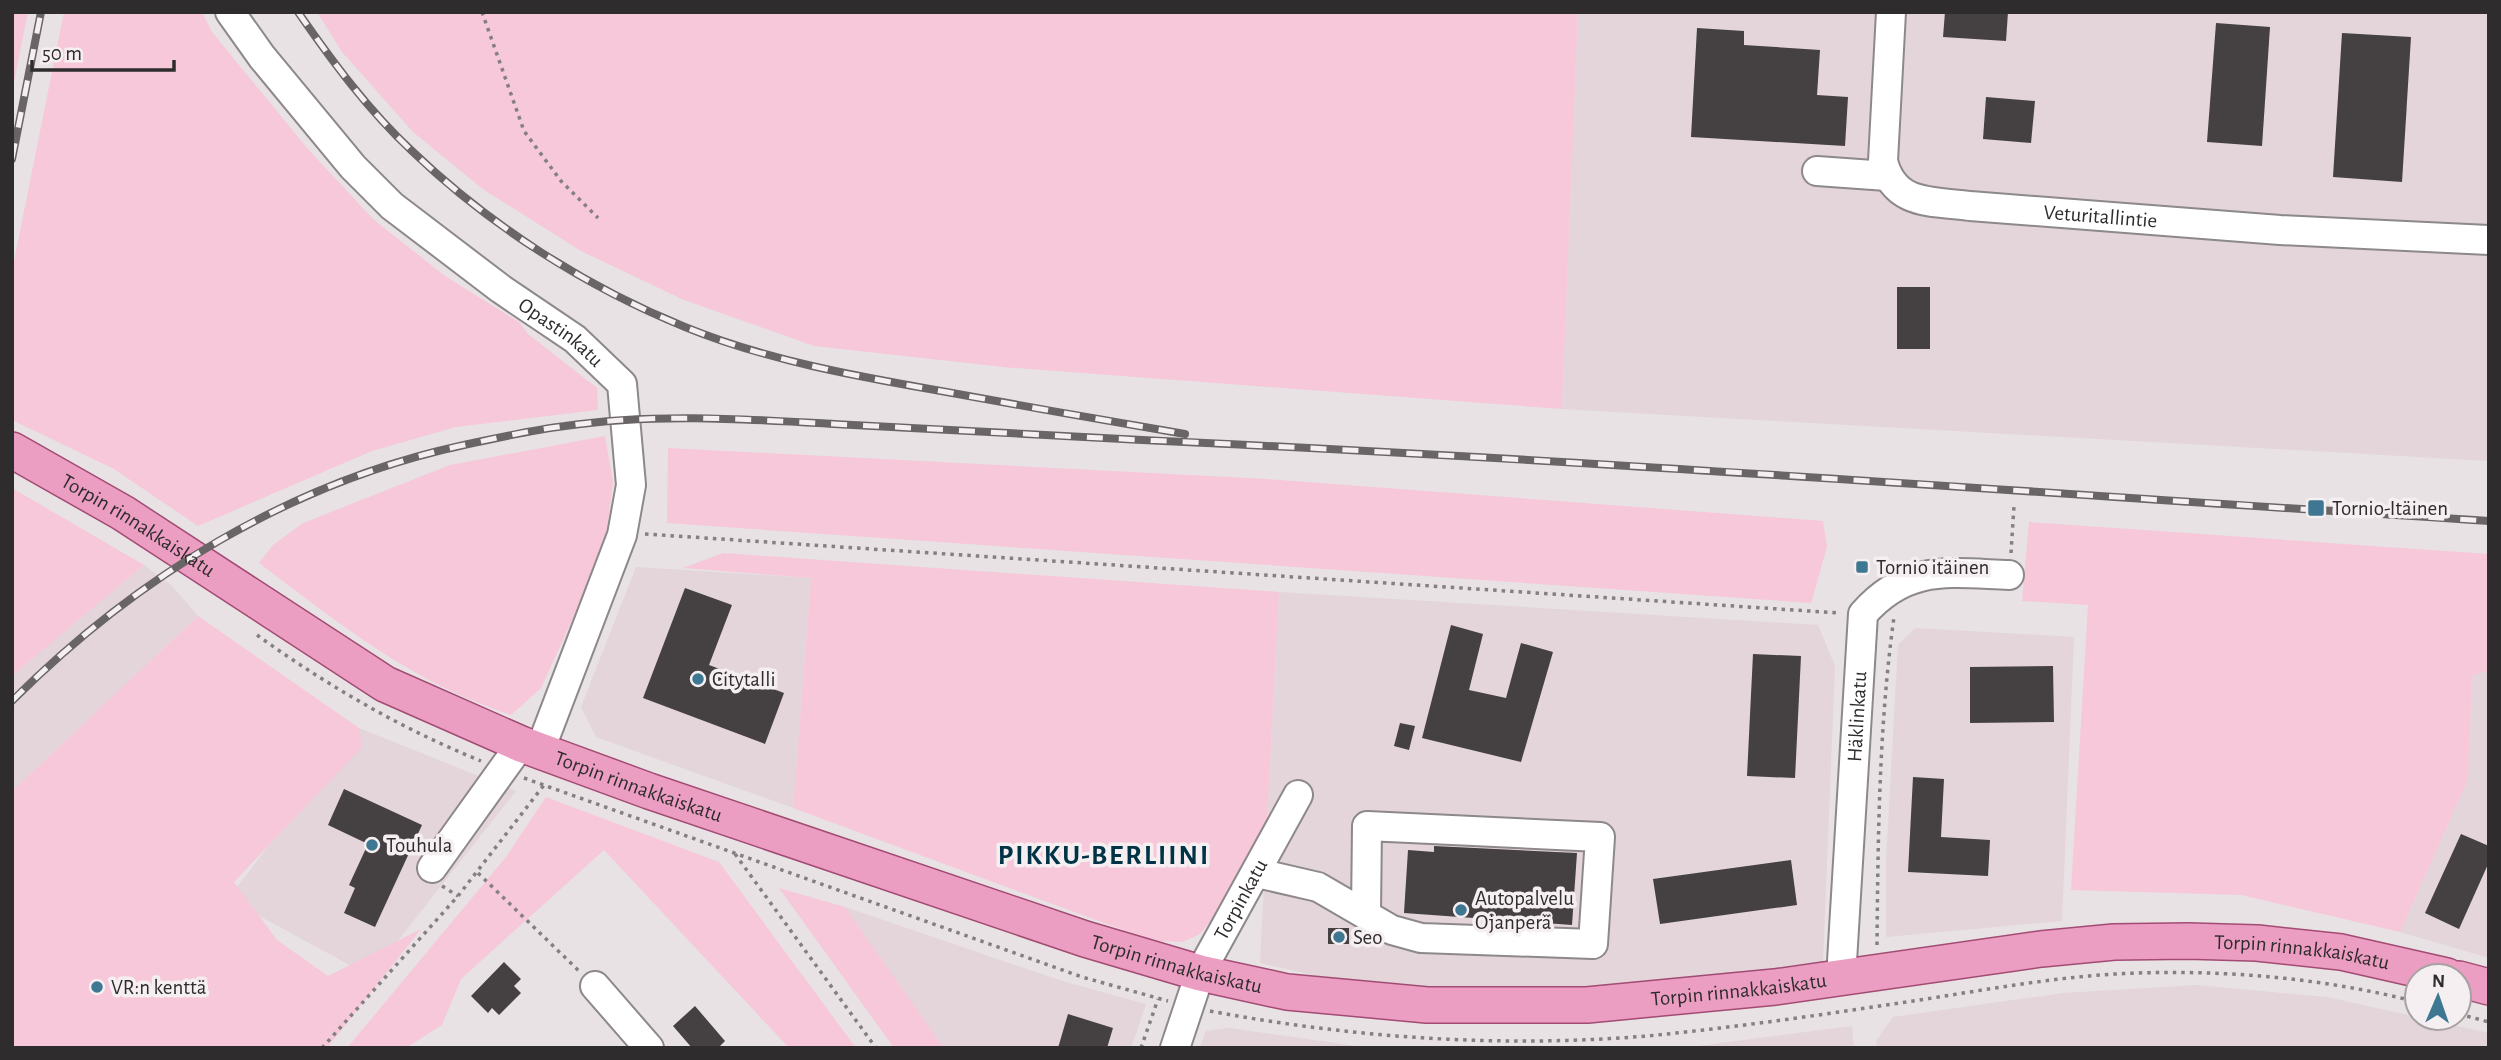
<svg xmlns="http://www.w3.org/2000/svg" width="2501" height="1060" viewBox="0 0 2501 1060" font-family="'Alegreya Sans',sans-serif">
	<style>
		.built { fill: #e3d5d9 }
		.green { fill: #f6c8d9 }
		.building { fill: #454042 }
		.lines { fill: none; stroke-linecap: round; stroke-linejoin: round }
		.minor-casing { stroke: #8d888a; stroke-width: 32 }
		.major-casing { stroke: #a24b73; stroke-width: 38 }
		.path { stroke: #847f81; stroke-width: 3.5; stroke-dasharray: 3.5 5; stroke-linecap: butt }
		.minor { stroke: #fff; stroke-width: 28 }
		.major { stroke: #ec9dc2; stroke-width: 35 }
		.rail-casing { stroke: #696566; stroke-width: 8 }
		.rail { stroke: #f6eff1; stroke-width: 5; stroke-dasharray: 16; stroke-linecap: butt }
		.poi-dot { fill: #3e7791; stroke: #f6eff1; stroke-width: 2.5 }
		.labels { text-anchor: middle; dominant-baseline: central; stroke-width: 7; stroke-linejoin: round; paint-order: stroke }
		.street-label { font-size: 21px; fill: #2f2c2d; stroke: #f6eff1 }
		.poi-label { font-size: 21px; fill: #2f2c2d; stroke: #f6eff1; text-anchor: start }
		.district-label { font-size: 28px; font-weight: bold; letter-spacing: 2px; fill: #003346; stroke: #f6eff1 }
	</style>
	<rect width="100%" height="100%" fill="#e8e2e4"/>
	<!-- built -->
	<g class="built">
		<polygon points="1578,12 2489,12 2489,461 1562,409"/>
		<polygon points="144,565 171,585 198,616 12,791 12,676"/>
		<polygon points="636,567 811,578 793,808 596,737 581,707"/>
		<polygon points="1279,592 1818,625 1835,666 1823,963 1609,988 1442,994 1354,984 1260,963"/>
		<polygon points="1915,628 2074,637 2062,921 1886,937 1886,860 1898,645"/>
		<polygon points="2489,670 2489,958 2400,932 2468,779 2472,676"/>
		<polygon points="359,728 516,791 370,976 228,899"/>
		<polygon points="845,907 1062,981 1146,1004 1131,1048 944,1048"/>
		<polygon points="2197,985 2327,997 2489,1033 2489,1048 1877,1048 1876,1041 1893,1017 2063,993"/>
		<polygon points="1852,1026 1854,1048 1682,1048"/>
		<polygon points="1229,1028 1371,1048 1200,1048 1206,1031"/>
	</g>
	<!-- green -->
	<g class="green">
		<polygon points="12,12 28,12 12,92"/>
		<polygon points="64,12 202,12 212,32 307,148 374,220 445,276 519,322 528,334 597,388 598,410 456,427 372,451 198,526 114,469 12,420 12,271"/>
		<polygon points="317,12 1578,12 1562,409 1003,367 814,346 684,300 581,251 484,190 413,132 342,52"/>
		<path d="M605 436 613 482 607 529 590 581 541 688 511 715C409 681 343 626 259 563L273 545 303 523 450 465Z"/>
		<polygon points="668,448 1267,479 1823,521 1827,547 1811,603 667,523"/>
		<polygon points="12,488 144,565 12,676"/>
		<polygon points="2029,522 2489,554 2489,670 2472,676 2468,779 2400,932 2241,895 2071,890 2088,605 2022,601"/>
		<polygon points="723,553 1279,592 1267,823 1212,919 1200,934 1183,942 1153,941 793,808 811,578 683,568"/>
		<polygon points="198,616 359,728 362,747 234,882 277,940 328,976 421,929 327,1048 12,1048 12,791"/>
		<polygon points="546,797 719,862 856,1048 789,1048 604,850 461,979 442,1025 406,1048 347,1048 506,857"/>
		<polygon points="779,888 845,907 944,1048 894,1048"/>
	</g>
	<!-- building -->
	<g class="building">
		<polygon points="1945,12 2008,12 2006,41 1943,37"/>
		<polygon points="2216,23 2270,27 2262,146 2207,142"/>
		<polygon points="1697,28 1744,31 1744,45 1820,50 1817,95 1848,97 1845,146 1691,137"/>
		<polygon points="2342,33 2411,37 2402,182 2333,177"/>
		<polygon points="1986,97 2035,101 2031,143 1983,139"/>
		<rect x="1897" y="287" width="33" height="62"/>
		<polygon points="685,588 732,605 709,665 784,693 765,744 643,698"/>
		<polygon points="1451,625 1483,634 1469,690 1506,698 1521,643 1553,652 1521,762 1422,738"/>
		<polygon points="1753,654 1801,656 1795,778 1747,776"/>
		<polygon points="2053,666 2054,722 1970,723 1970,667"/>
		<polygon points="1400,723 1415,726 1409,750 1394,746"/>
		<polygon points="1913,777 1944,779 1941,837 1990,840 1988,876 1908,872"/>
		<polygon points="344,789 422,825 375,927 344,913 355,888 349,885 368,844 328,825"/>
		<polygon points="2461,834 2489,846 2489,862 2459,929 2425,913"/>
		<polygon points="1434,846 1577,853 1572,925 1404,913 1408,850 1434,852"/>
		<polygon points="1791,860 1797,905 1660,924 1653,879"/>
		<rect x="1328" y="928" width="21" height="16"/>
		<polygon points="504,962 521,979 514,986 521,993 499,1015 492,1008 488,1013 471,996"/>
		<polygon points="695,1006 725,1041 718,1048 692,1048 673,1026"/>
		<polygon points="1068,1014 1113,1028 1107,1048 1058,1048"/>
	</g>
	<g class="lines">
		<!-- minor casing -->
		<g class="minor-casing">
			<g id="minor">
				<path id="s1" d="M230 12 262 57 353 167 392 206 501 289 575 339 622 384 631 485 622 535 540 750"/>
				<path id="s2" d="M1891 12 1883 161C1894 206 1932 201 1970 206L2280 230 2489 240"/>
				<polyline points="1817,171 1887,176"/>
				<polyline points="432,868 521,744"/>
				<polyline points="1257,873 1318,887 1392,930 1421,938 1593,944 1600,837 1367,826 1366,913"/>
				<path id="s3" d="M1841 978 1863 614C1907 564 1949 573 2009 575"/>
				<polyline points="595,986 649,1048"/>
				<path id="s4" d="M1175 1048 1200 973 1298 795"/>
			</g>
		</g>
		<!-- major casing -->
		<g class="major-casing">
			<g id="major">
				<path id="s5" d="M12 450 123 513 385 684 521 744 649 791 1085 939 1200 973 1287 992 1427 1005H1587L1775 987 2041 949 2114 942 2188 941 2257 943 2341 952 2447 976"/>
				<polyline points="2459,979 2489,987"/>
			</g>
		</g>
		<!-- path -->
		<g class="path">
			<polyline points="482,12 524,131 561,181 598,218"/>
			<polyline points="645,534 1839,613"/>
			<polyline points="2011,553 2014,506"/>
			<path d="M257 635C328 686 400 728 481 761"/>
			<polyline points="524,778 1082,977 1168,1001"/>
			<polyline points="735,854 876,1048"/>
			<polyline points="478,873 579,971"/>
			<polyline points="442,886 458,896"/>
			<path d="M1877 945C1878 836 1879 725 1894 617"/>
			<path d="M1210 1011C1354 1038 1501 1048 1647 1036 1740 1027 1834 1013 1926 999 1996 988 2067 975 2138 973 2231 970 2328 979 2417 1002"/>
			<polyline points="2459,1014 2489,1022"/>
			<polyline points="322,1048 458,896 544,785"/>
			<polyline points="1141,1048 1158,999"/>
		</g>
		<!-- minor -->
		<use href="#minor" class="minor"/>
		<!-- major -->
		<use href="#major" class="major"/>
		<!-- rail casing -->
		<g class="rail-casing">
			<g id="rail">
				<path d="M298 12C332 61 368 110 412 151 489 225 586 287 685 327 766 360 855 376 941 391 1022 406 1104 420 1185 434"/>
				<polyline points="12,159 41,12"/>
				<path d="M12 701C136 577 291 482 464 445 497 438 531 430 565 426 653 413 745 419 834 424 937 429 1040 435 1142 440 1591 460 2040 493 2489 521"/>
			</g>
		</g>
		<!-- rail -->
		<use href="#rail" class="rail"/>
	</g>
	<!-- markers -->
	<g class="poi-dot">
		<rect x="2307" y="499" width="18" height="18" rx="3.5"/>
		<rect x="1855" y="560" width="14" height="14" rx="3.5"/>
		<circle cx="698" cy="679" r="7"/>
		<circle cx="372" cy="845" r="7"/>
		<circle cx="1461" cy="910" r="7"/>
		<circle cx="1339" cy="937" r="7"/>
		<circle cx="97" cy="987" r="7"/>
	</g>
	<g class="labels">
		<!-- street labels -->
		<g class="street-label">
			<text stroke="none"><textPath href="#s2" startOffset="387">Veturitallintie</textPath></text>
			<text stroke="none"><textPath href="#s1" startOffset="464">Opastinkatu</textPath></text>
			<text stroke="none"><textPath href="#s5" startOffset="147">Torpin rinnakkaiskatu</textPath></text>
			<text stroke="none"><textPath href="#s3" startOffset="262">Häklinkatu</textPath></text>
			<text stroke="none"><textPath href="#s5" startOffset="714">Torpin rinnakkaiskatu</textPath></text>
			<text stroke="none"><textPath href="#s4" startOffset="163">Torpinkatu</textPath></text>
			<text stroke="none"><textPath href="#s5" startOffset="2415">Torpin rinnakkaiskatu</textPath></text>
			<text stroke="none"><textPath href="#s5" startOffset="1281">Torpin rinnakkaiskatu</textPath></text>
			<text stroke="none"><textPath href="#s5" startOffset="1848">Torpin rinnakkaiskatu</textPath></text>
		</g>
		<!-- poi labels -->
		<g class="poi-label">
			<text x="2332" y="508">Tornio-Itäinen</text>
			<text x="1876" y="567">Tornio itäinen</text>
			<text x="712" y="679">Citytalli</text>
			<text x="386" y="845">Touhula</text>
			<text x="1475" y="898">Autopalvelu<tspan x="1475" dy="24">Ojanperä</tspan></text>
			<text x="1353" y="937">Seo</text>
			<text x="111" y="987">VR:n kenttä</text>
		</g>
		<!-- district labels -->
		<g class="district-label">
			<text x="1104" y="856">PIKKU-BERLIINI</text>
		</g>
	</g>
	<!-- border -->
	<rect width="2501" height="1060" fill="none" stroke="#2f2c2d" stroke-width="28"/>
	<!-- north arrow -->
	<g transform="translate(2438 997) rotate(2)"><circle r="33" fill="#f6eff1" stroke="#a6a1a3" stroke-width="2"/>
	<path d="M0-5L12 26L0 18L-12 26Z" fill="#3e7791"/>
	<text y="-10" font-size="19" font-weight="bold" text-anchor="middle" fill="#2f2c2d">N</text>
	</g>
	<!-- scale -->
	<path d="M32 60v10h142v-10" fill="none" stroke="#2f2c2d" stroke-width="3.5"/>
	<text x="42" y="60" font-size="21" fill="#2f2c2d" stroke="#f6eff1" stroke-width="5" paint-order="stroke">50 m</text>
</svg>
